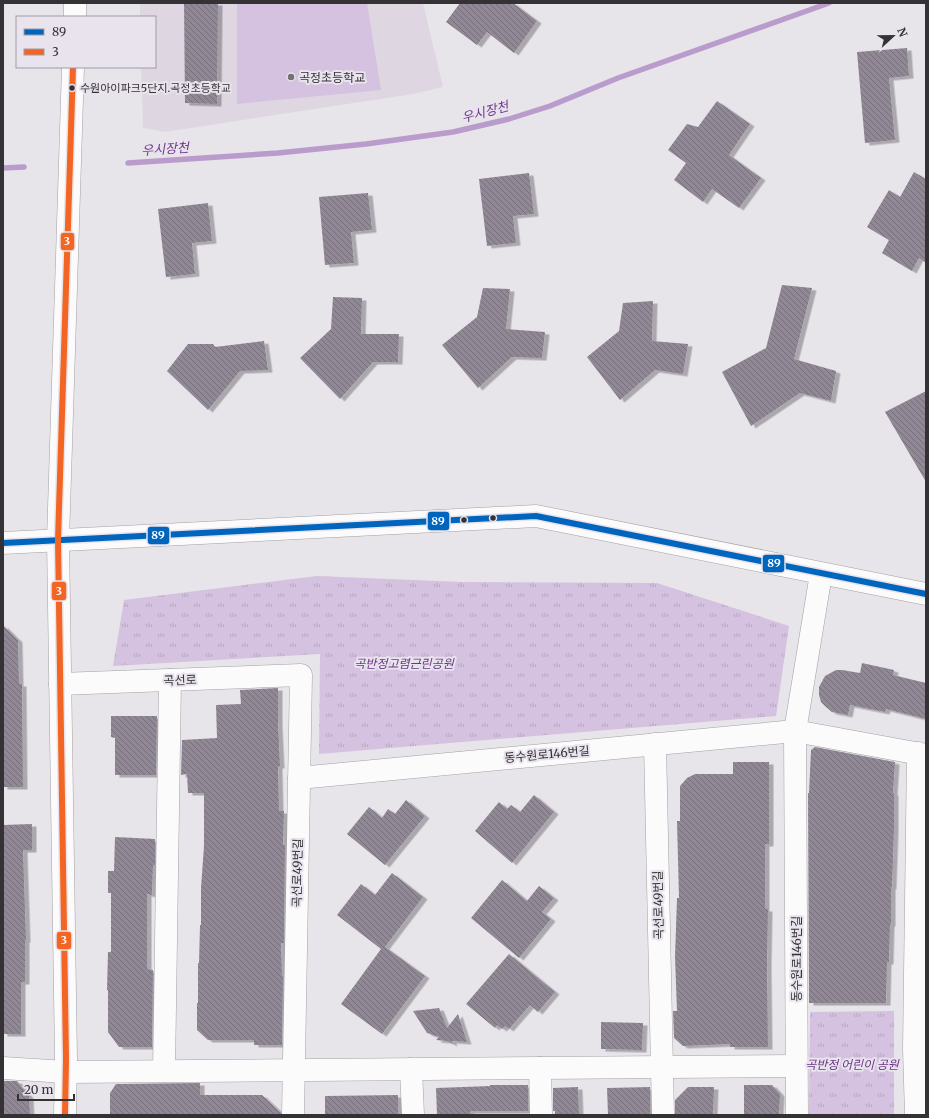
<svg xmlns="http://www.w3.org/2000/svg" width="929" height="1118" viewBox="0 0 929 1118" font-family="Merriweather,'Noto Sans KR',serif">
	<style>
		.built { fill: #ded7e2 }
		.park { fill: url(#park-tufts) }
		.pitch { fill: #d4c2e0 }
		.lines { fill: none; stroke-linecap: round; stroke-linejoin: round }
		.stream { stroke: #ba9ccc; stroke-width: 5.5 }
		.building { fill: url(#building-back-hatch); filter: url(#shadow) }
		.street-casing { stroke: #a2a0a3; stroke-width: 23 }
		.secondary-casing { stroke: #a2a0a3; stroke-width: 23 }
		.street { stroke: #fcfbfc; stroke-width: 22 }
		.secondary { stroke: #fcfbfc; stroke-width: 22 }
		.bus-1-casing { stroke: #e8e3ec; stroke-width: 9 }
		.bus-2-casing { stroke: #e8e3ec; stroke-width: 9 }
		.bus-1 { stroke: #0065bd; stroke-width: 6 }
		.bus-2 { stroke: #f26522; stroke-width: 6 }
		.poi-dot { fill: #737174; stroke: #e8e3ec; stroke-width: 1.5 }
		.bus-dot { fill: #343235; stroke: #e8e3ec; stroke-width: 1.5 }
		.labels { text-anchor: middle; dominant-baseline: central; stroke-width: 4; stroke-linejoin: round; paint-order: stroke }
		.bus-label { font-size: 11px; fill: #343235; stroke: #e8e3ec; text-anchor: start }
		.poi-label { font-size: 12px; fill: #343235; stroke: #e8e3ec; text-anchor: start }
		.park-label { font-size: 12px; font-style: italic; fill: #6a3686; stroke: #e8e3ec }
		.street-label { font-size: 12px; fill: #343235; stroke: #e8e3ec }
		.water-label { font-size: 13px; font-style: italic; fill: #6d3989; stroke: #e8e3ec }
		.line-badge { stroke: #e8e3ec; stroke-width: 1.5 }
		.badge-label { font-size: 11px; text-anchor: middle; font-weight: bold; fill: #fff }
	</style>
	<defs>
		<pattern id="park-tufts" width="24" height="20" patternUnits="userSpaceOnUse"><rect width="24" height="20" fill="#d4c2e0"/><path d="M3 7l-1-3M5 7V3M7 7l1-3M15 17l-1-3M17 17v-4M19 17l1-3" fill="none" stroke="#b7a7c1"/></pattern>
		<pattern id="building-back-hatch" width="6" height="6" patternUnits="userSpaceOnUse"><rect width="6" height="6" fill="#918896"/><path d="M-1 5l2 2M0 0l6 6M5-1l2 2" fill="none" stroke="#77707b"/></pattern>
		<filter id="shadow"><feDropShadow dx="4.5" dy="2.5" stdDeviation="0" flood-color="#0004"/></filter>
	</defs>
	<rect width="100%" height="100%" fill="#e8e5ea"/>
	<!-- built -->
	<polygon class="built" points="140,3 423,3 443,87 413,94 165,132 143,128 141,67 155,67 155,17 140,17"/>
	<!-- park -->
	<g class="park">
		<polygon points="317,576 462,582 657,583 789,626 776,716 319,754 320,654 113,666 124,600"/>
		<polygon points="894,1011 894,1115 809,1115 810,1012"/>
	</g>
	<!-- pitch -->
	<polygon class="pitch" points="237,3 367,3 381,90 237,104"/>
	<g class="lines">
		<!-- stream -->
		<g class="stream">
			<polyline points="128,163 278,153 366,144 453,132 509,119 550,106 618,78 829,3"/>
			<polyline points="3,168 24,167"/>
		</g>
	</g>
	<!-- building -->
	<g class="building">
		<polygon points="184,3 218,3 217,104 185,103"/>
		<polygon points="460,3 513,3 537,21 514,53 487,32 477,45 446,22"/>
		<polygon points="907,48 909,76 889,78 895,140 865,143 857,52"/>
		<polygon points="717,101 750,124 729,155 761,178 739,208 712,189 703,202 674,180 686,163 668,150 687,124 698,127"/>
		<polygon points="914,172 926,179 926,263 919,258 912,271 882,253 889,240 867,227 889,190 900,197"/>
		<polygon points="529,173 534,214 513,216 516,243 487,246 479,179"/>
		<polygon points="368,193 372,230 351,232 354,263 325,265 319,197"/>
		<polygon points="208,203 212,241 192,243 195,274 166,277 158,209"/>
		<polygon points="782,285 812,288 794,359 836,371 831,401 800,393 751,426 722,372 766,348"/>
		<polygon points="483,288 510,289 506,329 545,332 542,358 512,357 478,388 442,345 477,317"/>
		<polygon points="333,297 362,298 361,334 399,334 398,362 373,362 340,399 300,358 331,329"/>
		<polygon points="653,301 652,341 688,344 683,374 655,370 620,400 587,357 619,331 623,303"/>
		<polygon points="264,341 268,370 240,371 208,410 167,371 188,344 213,344 215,347"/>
		<polygon points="926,391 926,482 885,412"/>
		<polygon points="3,625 18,640 19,684 22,684 23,787 3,787"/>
		<polygon points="862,663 894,670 893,675 926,683 926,719 886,709 885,712 850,705 848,715 832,712 826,707 821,702 819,695 819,687 825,676 836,670 842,670 860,673"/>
		<polygon points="278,688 278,723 280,766 278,766 279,811 284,811 283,845 285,845 284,943 281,943 282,976 283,976 282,1045 254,1045 254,1040 208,1040 197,1030 197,1003 198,1003 198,963 199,963 200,925 201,925 201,888 204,846 204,793 188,793 187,774 181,775 182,740 217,738 216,705 241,704 240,690"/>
		<polygon points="111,716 157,716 156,775 115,775 115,738 111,737"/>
		<polygon points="815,747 895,762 893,793 894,793 894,829 892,887 891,887 891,924 890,924 889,962 887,962 886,1003 809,1003 808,793 809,793 811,750"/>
		<polygon points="733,762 769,762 769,844 765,844 765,909 768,909 767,965 768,1047 730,1047 730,1044 683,1046 674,1038 673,1011 677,1011 675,957 677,898 679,898 677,821 680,821 680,786 687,778 695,774 733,774"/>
		<polygon points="534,795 554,812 512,863 475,831 499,802 507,809 511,805 520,812"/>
		<polygon points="406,800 425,816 385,865 347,834 369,807 382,818 388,809 395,814"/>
		<polygon points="32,824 32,850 23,850 26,940 25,940 25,982 21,982 21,1034 3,1034 3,825"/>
		<polygon points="115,837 155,839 155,865 153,865 152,895 147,894 147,969 153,970 152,1047 119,1047 108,1032 108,990 107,990 108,952 111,952 111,893 108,893 108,871 114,871"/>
		<polygon points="392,873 423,897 385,947 425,976 382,1034 341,1004 381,949 337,915 361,884 375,895"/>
		<polygon points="502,880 527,901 539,886 554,898 542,912 551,919 519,958 471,918"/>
		<polygon points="509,954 555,992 538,1012 530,1005 509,1029 505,1026 502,1029 497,1025 495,1028 466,1004"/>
		<polygon points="439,1008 447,1028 458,1014 467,1042 452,1041 453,1044 447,1041 436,1040 439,1037 427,1033 413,1011"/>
		<polygon points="601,1022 643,1023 642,1050 601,1049"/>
		<polygon points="3,1081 17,1081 29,1096 30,1115 3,1115"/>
		<polygon points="200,1083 200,1095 262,1095 281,1113 281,1115 110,1115 110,1093 116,1084"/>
		<polygon points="490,1085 528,1085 528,1111 470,1111 470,1115 437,1115 436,1088 490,1086"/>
		<polygon points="744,1085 772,1085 780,1094 779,1115 744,1115"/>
		<polygon points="578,1087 579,1115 555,1115 555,1111 553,1111 553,1088"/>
		<polygon points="650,1087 650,1115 608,1115 607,1088"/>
		<polygon points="688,1087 714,1087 713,1115 675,1115 675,1100"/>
		<polygon points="398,1095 398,1115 325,1115 325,1096"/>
	</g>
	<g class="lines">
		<!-- street casing -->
		<g class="street-casing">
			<g id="street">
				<polyline points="58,540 66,1059 65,1115"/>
				<polyline points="60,684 301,675 293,1115"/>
				<polyline points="655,744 663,1115"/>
				<polyline points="299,778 795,731 926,755"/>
				<polyline points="3,1068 66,1072 797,1066"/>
				<polyline points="540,1068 541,1115"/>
				<polyline points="411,1069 413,1115"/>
				<polyline points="164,1071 170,680"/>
				<polyline points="797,1115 795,731 821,574"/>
				<polyline points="916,1115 914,1049 918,753"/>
			</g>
		</g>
		<!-- secondary casing -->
		<g class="secondary-casing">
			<g id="secondary">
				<polyline points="75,17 75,3"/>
				<polyline points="58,540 73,67"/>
				<polyline points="3,543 536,516 926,594"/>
			</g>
		</g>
		<!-- street -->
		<use href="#street" class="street"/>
		<!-- secondary -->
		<use href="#secondary" class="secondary"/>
		<!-- bus-1 casing -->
		<g class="bus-1-casing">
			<polyline id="bus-1" points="3,543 536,516 926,594"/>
		</g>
		<!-- bus-2 casing -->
		<g class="bus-2-casing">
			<polyline id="bus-2" points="65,1115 66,1059 58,540 73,67"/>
		</g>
		<!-- bus-1 -->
		<use href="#bus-1" class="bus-1"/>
		<!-- bus-2 -->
		<use href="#bus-2" class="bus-2"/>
	</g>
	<!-- markers -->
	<circle class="poi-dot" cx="291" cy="77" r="4"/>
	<g class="bus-dot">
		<circle cx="72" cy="88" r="3.5"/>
		<circle cx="493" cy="518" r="3.5"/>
		<circle cx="464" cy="520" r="3.5"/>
	</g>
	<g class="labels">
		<!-- bus labels -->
		<g class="bus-label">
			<text x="80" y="88">수원아이파크5단지.곡정초등학교</text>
		</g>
		<!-- poi labels -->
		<g class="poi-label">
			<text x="299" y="77">곡정초등학교</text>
		</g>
		<!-- park labels -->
		<g class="park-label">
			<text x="404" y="663">곡반정고렴근린공원</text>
			<text x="852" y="1064">곡반정 어린이 공원</text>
		</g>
		<!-- street labels -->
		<g class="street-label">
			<text transform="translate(180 680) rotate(-2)">곡선로</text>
			<text transform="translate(547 754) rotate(-5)">동수원로146번길</text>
			<text transform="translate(297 873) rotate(-89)">곡선로49번길</text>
			<text transform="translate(658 905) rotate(-91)">곡선로49번길</text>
			<text transform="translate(796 959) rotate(-90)">동수원로146번길</text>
		</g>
		<!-- water labels -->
		<g class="water-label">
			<text transform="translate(485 112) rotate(-15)">우시장천</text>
			<text transform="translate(165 149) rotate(-4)">우시장천</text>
		</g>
	</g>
	<g class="line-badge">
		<rect x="60" y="232" width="15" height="19" rx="4" fill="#f26522"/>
		<rect x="427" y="511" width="23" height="20" rx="4" fill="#0065bd"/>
		<rect x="147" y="526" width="23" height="19" rx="4" fill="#0065bd"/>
		<rect x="762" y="554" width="23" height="19" rx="4" fill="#0065bd"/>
		<rect x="51" y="581" width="16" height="20" rx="4" fill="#f26522"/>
		<rect x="56" y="931" width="16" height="19" rx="4" fill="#f26522"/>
	</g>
	<g class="badge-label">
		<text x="67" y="245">3</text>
		<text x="438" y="525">89</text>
		<text x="158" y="539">89</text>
		<text x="774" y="567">89</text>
		<text x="59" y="595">3</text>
		<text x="64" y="944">3</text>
	</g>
	<!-- border -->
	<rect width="929" height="1118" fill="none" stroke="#343235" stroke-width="8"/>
	<!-- legend -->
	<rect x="16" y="16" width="140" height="52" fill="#e8e3ec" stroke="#a09ca3"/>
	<rect x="24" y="29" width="20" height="6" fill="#0065bd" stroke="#a09ca3"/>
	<text x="52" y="36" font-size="12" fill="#343235">89</text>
	<rect x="24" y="49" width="20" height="6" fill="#f26522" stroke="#a09ca3"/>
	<text x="52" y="56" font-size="12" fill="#343235">3</text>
	<!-- north arrow -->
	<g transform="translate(893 36) rotate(68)" stroke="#e8e3ec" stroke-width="3" paint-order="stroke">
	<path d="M0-3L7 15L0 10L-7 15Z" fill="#343235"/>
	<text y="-6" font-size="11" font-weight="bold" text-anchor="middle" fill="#343235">N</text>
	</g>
	<!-- scale -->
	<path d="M18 1094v6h56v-6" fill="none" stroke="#343235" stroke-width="2"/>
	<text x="24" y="1094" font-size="12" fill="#343235" stroke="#e8e3ec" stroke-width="3" paint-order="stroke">20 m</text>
</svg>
